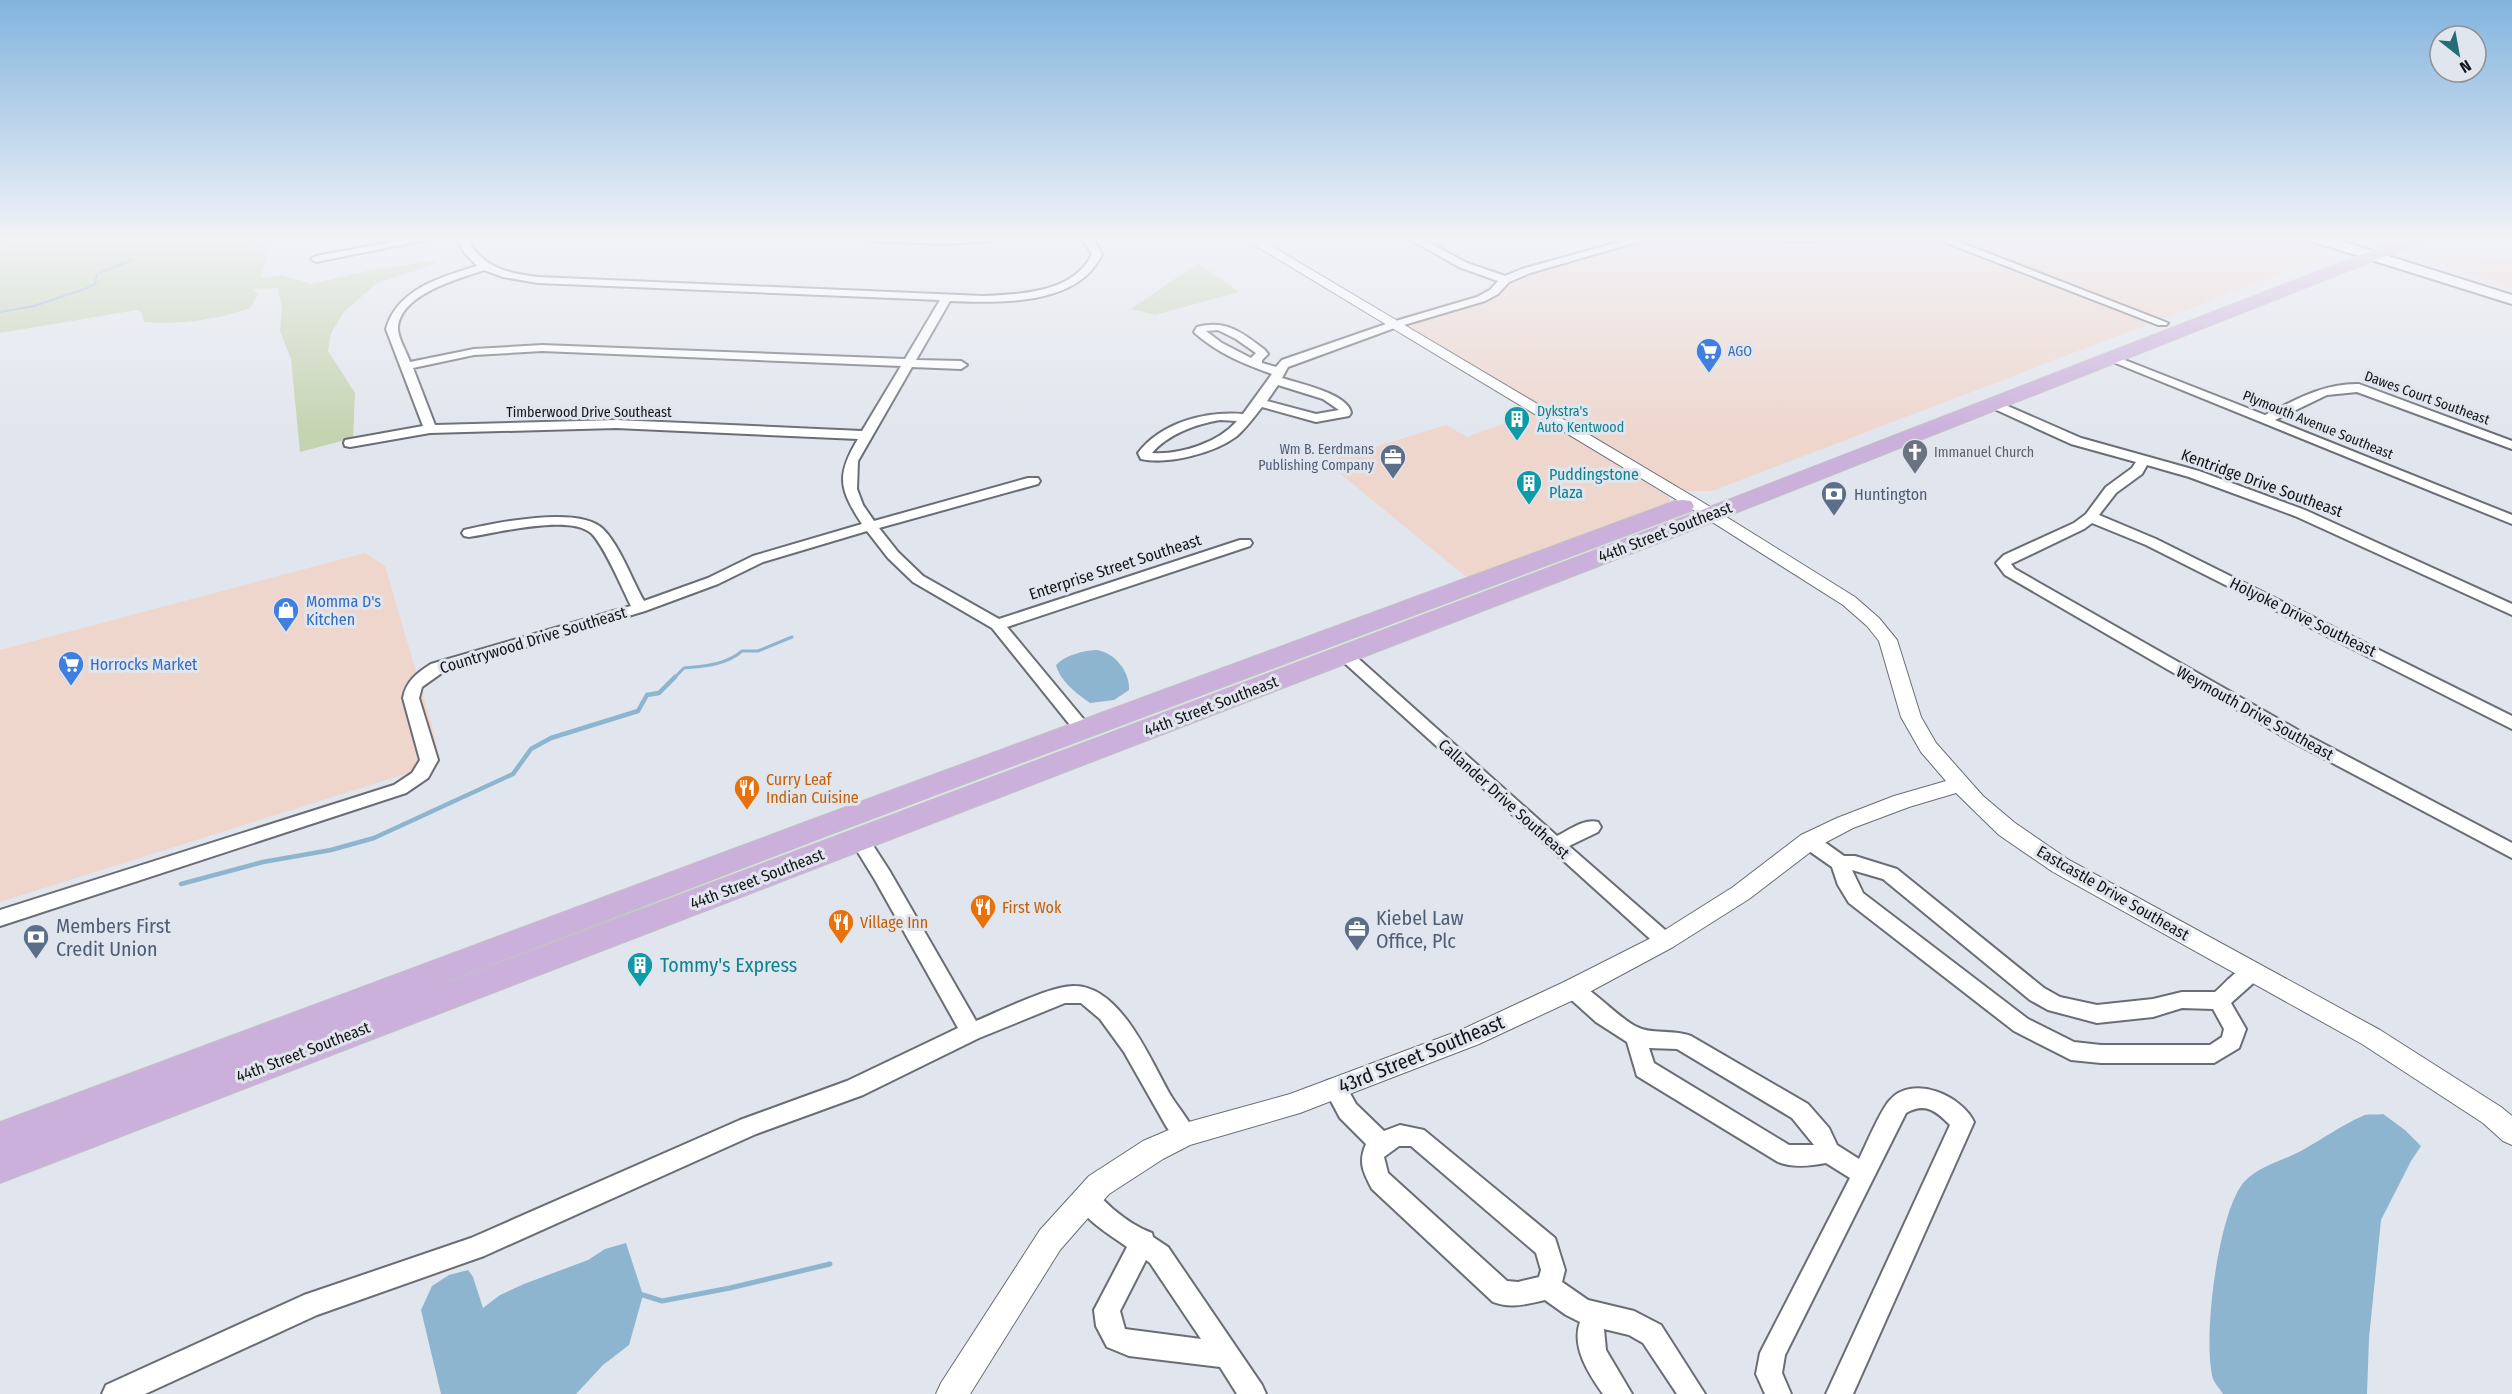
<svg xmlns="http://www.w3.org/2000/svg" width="2512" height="1394" viewBox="0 0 2512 1394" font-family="'Fira Sans Condensed',sans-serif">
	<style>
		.commercial { fill: #eed6cd }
		.green { fill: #c4d3b0 }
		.water { fill: #8db5cf }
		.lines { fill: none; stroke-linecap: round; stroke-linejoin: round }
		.stream-far3 { stroke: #8db5cf; stroke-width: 2 }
		.stream-far2 { stroke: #8db5cf; stroke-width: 3 }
		.stream-far1 { stroke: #8db5cf; stroke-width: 4.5 }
		.stream { stroke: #8db5cf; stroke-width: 5 }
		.minor-casing { stroke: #6a6d74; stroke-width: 4 }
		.tertiary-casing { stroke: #6a6d74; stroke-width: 2 }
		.secondary-casing { stroke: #6a6d74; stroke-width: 4 }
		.primary-casing { stroke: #c2c2c3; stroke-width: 2 }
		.minor { fill: #fff; fill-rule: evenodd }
		.tertiary { fill: #fff; fill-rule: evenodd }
		.secondary { fill: #fff; fill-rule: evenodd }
		.primary { fill: #cbb0dc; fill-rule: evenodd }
		.labels { text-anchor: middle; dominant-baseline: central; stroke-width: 6; stroke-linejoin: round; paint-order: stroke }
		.far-shop-label { font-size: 14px; fill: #366cbe; stroke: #e1e5ed; text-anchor: start }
		.far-street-label { font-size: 14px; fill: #131417; stroke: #e1e5ed }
		.far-culture-label { font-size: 14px; fill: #0d838f; stroke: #e1e5ed; text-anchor: start }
		.far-service-label { font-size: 14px; fill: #4e5e75; stroke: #e1e5ed; text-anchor: end }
		.far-worship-label { font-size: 14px; fill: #5b616d; stroke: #e1e5ed; text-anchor: start }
		.culture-label { font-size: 16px; fill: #0d838f; stroke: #e1e5ed; text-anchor: start }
		.street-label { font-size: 16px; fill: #131417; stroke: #e1e5ed }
		.service-label { font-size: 16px; fill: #4e5e75; stroke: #e1e5ed; text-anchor: start }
		.shop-label { font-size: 16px; fill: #366cbe; stroke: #e1e5ed; text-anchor: start }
		.food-label { font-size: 16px; fill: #c56008; stroke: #e1e5ed; text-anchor: start }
		.near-service-label { font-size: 20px; fill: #4e5e75; stroke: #e1e5ed; text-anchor: start }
		.near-culture-label { font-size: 20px; fill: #0d838f; stroke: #e1e5ed; text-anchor: start }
		.near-street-label { font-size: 20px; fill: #131417; stroke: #e1e5ed }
	</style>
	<rect width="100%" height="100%" fill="#e1e5ed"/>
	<!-- commercial -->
	<g class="commercial">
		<polygon points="1630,238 2265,238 2309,241 2340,251 1712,491 1685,491 1394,318 1474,295 1513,270"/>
		<polygon points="2415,252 2512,260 2512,288 2409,255"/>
		<polygon points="1533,412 1669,497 1670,505 1471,581 1326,462 1446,425 1467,437"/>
		<polygon points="365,553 385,566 435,736 440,763 0,902 0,650"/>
	</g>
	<!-- green -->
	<g class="green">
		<path d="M0 238H260L269 245 261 278 282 275 311 284 375 269 434 261 435 264 377 283 344 312 331 333 328 351 355 393 353 438 300 452 291 359 280 331 282 307 278 288 252 289 258 294 250 308C216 320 179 325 144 322L142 313 137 310 0 333Z"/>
		<polygon points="1198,263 1239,292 1155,315 1131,309"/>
	</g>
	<!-- water -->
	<g class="water">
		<path d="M1096 650C1114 652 1130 671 1129 690L1114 700 1090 703C1077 694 1060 681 1056 665 1066 655 1082 651 1096 650Z"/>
		<path d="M2383 1114 2405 1130 2421 1146 2411 1161 2381 1220 2369 1338 2367 1394H2223C2220 1389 2215 1384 2213 1379 2202 1340 2218 1212 2244 1182 2259 1166 2282 1161 2301 1151 2319 1141 2347 1122 2365 1115 2370 1114 2377 1115 2383 1114Z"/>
		<polygon points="626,1243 643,1295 629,1345 603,1365 576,1394 441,1394 421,1310 432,1286 449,1275 468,1270 473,1277 483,1308 500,1295 524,1284 588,1260 605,1249"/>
	</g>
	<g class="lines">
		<!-- stream-far3 -->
		<g class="stream-far3">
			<polyline points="0,243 8,238"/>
			<polyline points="0,312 34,306 87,288 95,284 97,274 132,260"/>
		</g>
		<!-- stream-far2 -->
		<path class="stream-far2" d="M673 679 684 668C704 666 726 665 742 651H758L792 637"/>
		<!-- stream-far1 -->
		<polyline class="stream-far1" points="181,884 263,862 331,850 374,838 513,774 531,749 551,738 638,711 647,695 659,693 675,677"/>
		<!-- stream -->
		<polyline class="stream" points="643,1295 662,1301 730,1288 830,1264"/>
		<!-- minor casing -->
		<g class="minor-casing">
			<g id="minor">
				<polygon points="413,238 436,238 316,262 311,259 316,256"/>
				<path d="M457 238H467C482 268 507 273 538 277L983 296C1021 294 1074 293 1092 254L1082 238H1093L1102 254C1079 306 999 303 950 301L916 360 961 361 967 365 961 369 912 367 858 461 857 489 863 505 874 521 1028 478H1038L1040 481 1038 484 879 528 898 552 923 576 999 619 1240 540H1250L1252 543 1250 546 1007 627 1090 727 1092 731 1090 735H1078L992 628 913 582 888 558 867 531 763 562 718 584 645 611 443 672 422 687 419 698 438 760 428 778 406 793 0 926V910L394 785 412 773 420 760 403 698C406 681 417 673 431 664L631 606C622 588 604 545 591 533 569 514 496 533 469 537L464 536 462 533 464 530C494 523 580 505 603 529 620 546 632 580 644 601L708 578 753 556 862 524C839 489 836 475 858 439L616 428 430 433 350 447 345 446 344 443 345 440 423 426 386 329C397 289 441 277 477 266L464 252ZM484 270 503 277 538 283 940 300 905 359 542 345 474 349 410 362C407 352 397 337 398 327 401 294 458 279 484 270ZM542 351 901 366 862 431 616 420 435 425 413 368 474 355Z"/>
				<polygon points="863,238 995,238 990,241 946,244 868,241"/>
				<path d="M1408 238H1421L1467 263 1505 276 1522 269 1633 238H1651L1530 273 1509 282 1498 294 1485 301 1397 327 1288 367 1282 378C1298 383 1349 394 1351 413L1349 416 1316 422 1262 407C1254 417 1246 428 1237 436 1215 453 1168 465 1141 459L1138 453C1162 422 1206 411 1243 414L1272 374C1244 364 1219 354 1196 334L1194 332 1197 327C1226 319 1243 333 1265 350L1268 354 1262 360V363L1276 367 1282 360 1389 323 1477 297 1490 290 1498 281 1459 267ZM1218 330 1236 339 1256 353 1251 358 1222 343 1206 331ZM1278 385 1323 399 1339 410 1316 414 1267 401ZM1220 420 1237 421C1218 443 1180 455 1152 453 1168 434 1196 424 1220 420Z"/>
				<polygon points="1777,238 1823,238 1818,241 1782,241"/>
				<polygon points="1934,238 1949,238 2168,323 2166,325 2158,325"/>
				<path d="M2112 355 2265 415C2295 400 2324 383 2359 384L2512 441V449L2357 392 2327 395 2275 420 2512 515V524L2108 360 2106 358Z"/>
				<polygon points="1994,400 2081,438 2199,471 2305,510 2512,604 2512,615 2295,516 2189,477 2147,465 2142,474 2116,493 2099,515 2156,539 2512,716 2512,729 2146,545 2092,523 2084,529 2011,564 2015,569 2303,733 2512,843 2512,858 2291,741 2005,575 1996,563 2004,555 2074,523 2086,514 2106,487 2132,468 2136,462 2071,444 1990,407 1988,404"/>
				<path d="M1345 650 1351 652 1557 836C1569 830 1585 818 1598 822L1601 827 1598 832 1569 846 1672 936 1675 941 1672 946 1665 949 1658 946 1339 658 1337 655Z"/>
				<path d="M860 834 867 836 889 870 976 1021C1000 1011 1052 985 1075 986 1122 987 1151 1062 1171 1096 1179 1109 1190 1121 1196 1135L1193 1142 1185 1145 1177 1142 1166 1126 1124 1052 1100 1019 1081 1003H1065L979 1038 863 1095 756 1134 484 1256 317 1315 145 1394H102L106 1385 304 1295 471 1238 740 1120 847 1081 958 1028 875 880 851 841 853 836Z"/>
				<path d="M1809 834 1816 836 1844 856H1855L1897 869 2044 988 2060 997 2097 1005 2153 999 2182 992H2215C2227 982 2242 961 2259 966L2262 972 2259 978 2231 1003 2246 1029 2239 1048 2214 1063H2101L2071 1060 2014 1031 1849 903 1838 885 1832 867 1802 846 1800 841 1802 836ZM1852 870 1883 879 2030 1000 2048 1010 2097 1023 2153 1017 2182 1008 2213 1009 2224 1029 2222 1037 2210 1045H2101L2074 1042 2028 1019 1863 893Z"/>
				<path d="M1573 981C1590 986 1615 1015 1635 1026 1651 1035 1672 1029 1691 1036L1808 1104 1829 1128 1837 1145 1859 1159C1866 1145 1881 1109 1890 1100 1913 1074 1962 1096 1974 1122L1853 1394H1826L1950 1125C1936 1111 1925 1102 1906 1113L1785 1355 1782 1373 1791 1394H1765L1756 1374 1760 1353 1850 1178 1826 1163C1810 1166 1793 1168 1778 1162L1637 1076 1627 1042 1596 1022 1566 995 1563 989 1566 983ZM1649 1048 1677 1049 1792 1118 1814 1145H1789L1654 1063Z"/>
				<path d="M1335 1079 1343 1081 1356 1104 1384 1131 1400 1125 1424 1130 1555 1238 1565 1270 1562 1282 1588 1300 1634 1311 1661 1325 1705 1394H1677L1643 1343 1629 1335 1604 1329 1606 1350 1632 1394H1603C1589 1374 1571 1347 1580 1322L1566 1315 1545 1300C1527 1304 1511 1309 1493 1302L1372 1189C1363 1172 1358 1162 1366 1144L1340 1118 1324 1088 1327 1081ZM1399 1146H1411L1536 1253 1541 1270 1539 1277 1518 1282 1507 1281 1388 1173 1384 1157Z"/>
				<path d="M1086 1188C1097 1192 1104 1201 1113 1209 1125 1219 1138 1228 1152 1233L1153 1237 1168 1247 1262 1385 1266 1394H1237L1220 1367 1129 1356 1107 1347 1096 1326 1094 1310 1127 1247C1109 1234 1084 1220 1074 1199L1078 1191ZM1146 1260 1150 1263 1201 1339 1125 1329 1120 1311Z"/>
			</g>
		</g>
		<!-- tertiary casing -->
		<g class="tertiary-casing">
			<polygon id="tertiary" points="1243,238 1258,238 1699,500 1855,597 1879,618 1897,640 1921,717 1936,743 1983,796 2015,823 2069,860 2380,1030 2501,1107 2512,1116 2512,1145 2503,1141 2483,1123 2362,1044 2053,872 1999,835 1956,793 1909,807 1853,828 1817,847 1749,899 1673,947 1582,996 1479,1044 1300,1113 1190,1145 1163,1159 1109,1194 1060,1250 970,1394 936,1394 941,1383 1040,1230 1089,1176 1143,1141 1185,1123 1290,1094 1461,1030 1564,982 1657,935 1733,887 1801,835 1837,818 1894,796 1946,781 1921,752 1901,717 1879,641 1867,626 1843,605 1687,506"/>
		</g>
		<!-- secondary casing -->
		<g class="secondary-casing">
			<polygon id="secondary" points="2309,238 2331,238 2512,295 2512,304 2311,241"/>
		</g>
		<!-- primary casing -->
		<g class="primary-casing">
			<polygon id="primary" points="2404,238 2426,238 2424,241 1705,525 0,1183 0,1122 811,820 1675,501 1683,500 1691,501 1694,506 1691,511 831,834 358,1016 1689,515"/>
		</g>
		<!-- minor -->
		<use href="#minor" class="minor"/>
		<!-- tertiary -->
		<use href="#tertiary" class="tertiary"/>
		<!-- secondary -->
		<use href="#secondary" class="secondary"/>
		<!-- primary -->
		<use href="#primary" class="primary"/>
	</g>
	<!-- sky -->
	<linearGradient id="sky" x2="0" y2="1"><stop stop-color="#83b4de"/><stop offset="0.55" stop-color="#f2f3f7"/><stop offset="1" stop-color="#f2f3f7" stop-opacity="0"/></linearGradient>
	<rect width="2512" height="434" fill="url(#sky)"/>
	<!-- icons -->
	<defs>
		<g id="supermarket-pin" transform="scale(1.35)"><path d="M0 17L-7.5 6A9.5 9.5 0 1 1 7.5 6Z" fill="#3f7fe0" stroke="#e1e5ed"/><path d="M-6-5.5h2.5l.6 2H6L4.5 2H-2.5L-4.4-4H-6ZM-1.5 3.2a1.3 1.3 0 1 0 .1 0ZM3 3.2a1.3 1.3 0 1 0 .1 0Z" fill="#fff"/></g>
		<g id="building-pin" transform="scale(1.35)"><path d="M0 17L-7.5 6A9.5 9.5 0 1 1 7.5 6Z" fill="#0f9aa8" stroke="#e1e5ed"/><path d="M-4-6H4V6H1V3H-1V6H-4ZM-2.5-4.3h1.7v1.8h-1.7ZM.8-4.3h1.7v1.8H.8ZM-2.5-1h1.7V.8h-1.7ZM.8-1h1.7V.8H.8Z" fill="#fff"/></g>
		<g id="church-pin" transform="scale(1.35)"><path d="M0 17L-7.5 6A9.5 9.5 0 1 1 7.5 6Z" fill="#6b7280" stroke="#e1e5ed"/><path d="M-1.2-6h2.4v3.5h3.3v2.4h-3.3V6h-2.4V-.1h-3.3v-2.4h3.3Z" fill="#fff"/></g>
		<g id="office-pin" transform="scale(1.35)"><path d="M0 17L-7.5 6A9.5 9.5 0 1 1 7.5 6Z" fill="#5c6f8a" stroke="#e1e5ed"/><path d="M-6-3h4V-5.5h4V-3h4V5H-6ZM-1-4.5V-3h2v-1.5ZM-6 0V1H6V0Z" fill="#fff"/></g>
		<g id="bank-pin" transform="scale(1.35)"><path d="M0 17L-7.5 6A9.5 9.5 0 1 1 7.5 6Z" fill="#5c6f8a" stroke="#e1e5ed"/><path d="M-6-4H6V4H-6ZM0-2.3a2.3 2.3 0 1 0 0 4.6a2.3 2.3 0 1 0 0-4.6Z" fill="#fff"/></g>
		<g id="shop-pin" transform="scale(1.35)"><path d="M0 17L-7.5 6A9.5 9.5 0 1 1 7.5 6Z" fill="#3f7fe0" stroke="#e1e5ed"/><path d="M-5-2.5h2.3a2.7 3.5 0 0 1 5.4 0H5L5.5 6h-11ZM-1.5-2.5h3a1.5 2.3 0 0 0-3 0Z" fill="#fff"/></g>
		<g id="restaurant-pin" transform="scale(1.35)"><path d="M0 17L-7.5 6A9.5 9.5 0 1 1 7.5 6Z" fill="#e8710a" stroke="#e1e5ed"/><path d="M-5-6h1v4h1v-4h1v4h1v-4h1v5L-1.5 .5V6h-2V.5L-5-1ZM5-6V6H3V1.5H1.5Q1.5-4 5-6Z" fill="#fff"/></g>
	</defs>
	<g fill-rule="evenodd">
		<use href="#supermarket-pin" x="1709" y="351"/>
		<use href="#building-pin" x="1517" y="419"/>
		<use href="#church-pin" x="1915" y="452"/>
		<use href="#office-pin" x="1393" y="457"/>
		<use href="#building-pin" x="1529" y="483"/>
		<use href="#bank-pin" x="1834" y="494"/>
		<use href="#shop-pin" x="286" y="610"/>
		<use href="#supermarket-pin" x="71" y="664"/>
		<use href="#restaurant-pin" x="747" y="788"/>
		<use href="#restaurant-pin" x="983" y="907"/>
		<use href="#restaurant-pin" x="841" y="922"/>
		<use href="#office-pin" x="1357" y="929"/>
		<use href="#bank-pin" x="36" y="937"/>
		<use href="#building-pin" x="640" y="965"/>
	</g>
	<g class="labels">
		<!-- far-shop labels -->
		<g class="far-shop-label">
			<text x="1728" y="351">AGO</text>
		</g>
		<!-- far-street labels -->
		<g class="far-street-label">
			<text transform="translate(2427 398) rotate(20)">Dawes Court Southeast</text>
			<text x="589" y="412">Timberwood Drive Southeast</text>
			<text transform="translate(2318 425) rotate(22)">Plymouth Avenue Southeast</text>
		</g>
		<!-- far-culture labels -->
		<g class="far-culture-label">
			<text x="1537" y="411">Dykstra's<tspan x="1537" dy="16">Auto Kentwood</tspan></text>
		</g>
		<!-- far-service labels -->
		<g class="far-service-label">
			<text x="1374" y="449">Wm B. Eerdmans<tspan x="1374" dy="16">Publishing Company</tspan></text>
		</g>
		<!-- far-worship labels -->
		<g class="far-worship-label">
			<text x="1934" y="452">Immanuel Church</text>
		</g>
		<!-- culture labels -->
		<g class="culture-label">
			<text x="1549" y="474">Puddingstone<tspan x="1549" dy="18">Plaza</tspan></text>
		</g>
		<!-- street labels -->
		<g class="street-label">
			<text transform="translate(2262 483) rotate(20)">Kentridge Drive Southeast</text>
			<text transform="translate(1665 532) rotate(-21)">44th Street Southeast</text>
			<text transform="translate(1115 567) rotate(-18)">Enterprise Street Southeast</text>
			<text transform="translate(2303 617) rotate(26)">Holyoke Drive Southeast</text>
			<text transform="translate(533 640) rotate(-17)">Countrywood Drive Southeast</text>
			<text transform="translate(1211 706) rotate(-21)">44th Street Southeast</text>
			<text transform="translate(2255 713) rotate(29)">Weymouth Drive Southeast</text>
			<text transform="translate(1504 799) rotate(42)">Callander Drive Southeast</text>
			<text transform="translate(757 879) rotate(-21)">44th Street Southeast</text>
			<text transform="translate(2113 893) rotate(30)">Eastcastle Drive Southeast</text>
			<text transform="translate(303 1052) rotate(-21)">44th Street Southeast</text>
		</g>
		<!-- service labels -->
		<g class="service-label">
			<text x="1854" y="494">Huntington</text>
		</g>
		<!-- shop labels -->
		<g class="shop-label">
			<text x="306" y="601">Momma D's<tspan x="306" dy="18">Kitchen</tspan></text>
			<text x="90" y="664">Horrocks Market</text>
		</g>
		<!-- food labels -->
		<g class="food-label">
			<text x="766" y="779">Curry Leaf<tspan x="766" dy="18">Indian Cuisine</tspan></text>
			<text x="1002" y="907">First Wok</text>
			<text x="860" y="922">Village Inn</text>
		</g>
		<!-- near-service labels -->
		<g class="near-service-label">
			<text x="1376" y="918">Kiebel Law<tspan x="1376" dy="23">Office, Plc</tspan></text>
			<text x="56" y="926">Members First<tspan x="56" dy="23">Credit Union</tspan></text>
		</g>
		<!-- near-culture labels -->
		<g class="near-culture-label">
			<text x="660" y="965">Tommy's Express</text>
		</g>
		<!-- near-street labels -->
		<g class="near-street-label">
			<text transform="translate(1421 1054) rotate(-22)">43rd Street Southeast</text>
		</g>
	</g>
	<!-- north arrow -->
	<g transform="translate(2458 54) rotate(149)"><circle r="28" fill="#e1e5ed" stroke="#8f9197" stroke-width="1.5"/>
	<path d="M0-4.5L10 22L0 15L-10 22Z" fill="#236e72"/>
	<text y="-9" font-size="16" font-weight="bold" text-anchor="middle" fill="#131417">N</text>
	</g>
</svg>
